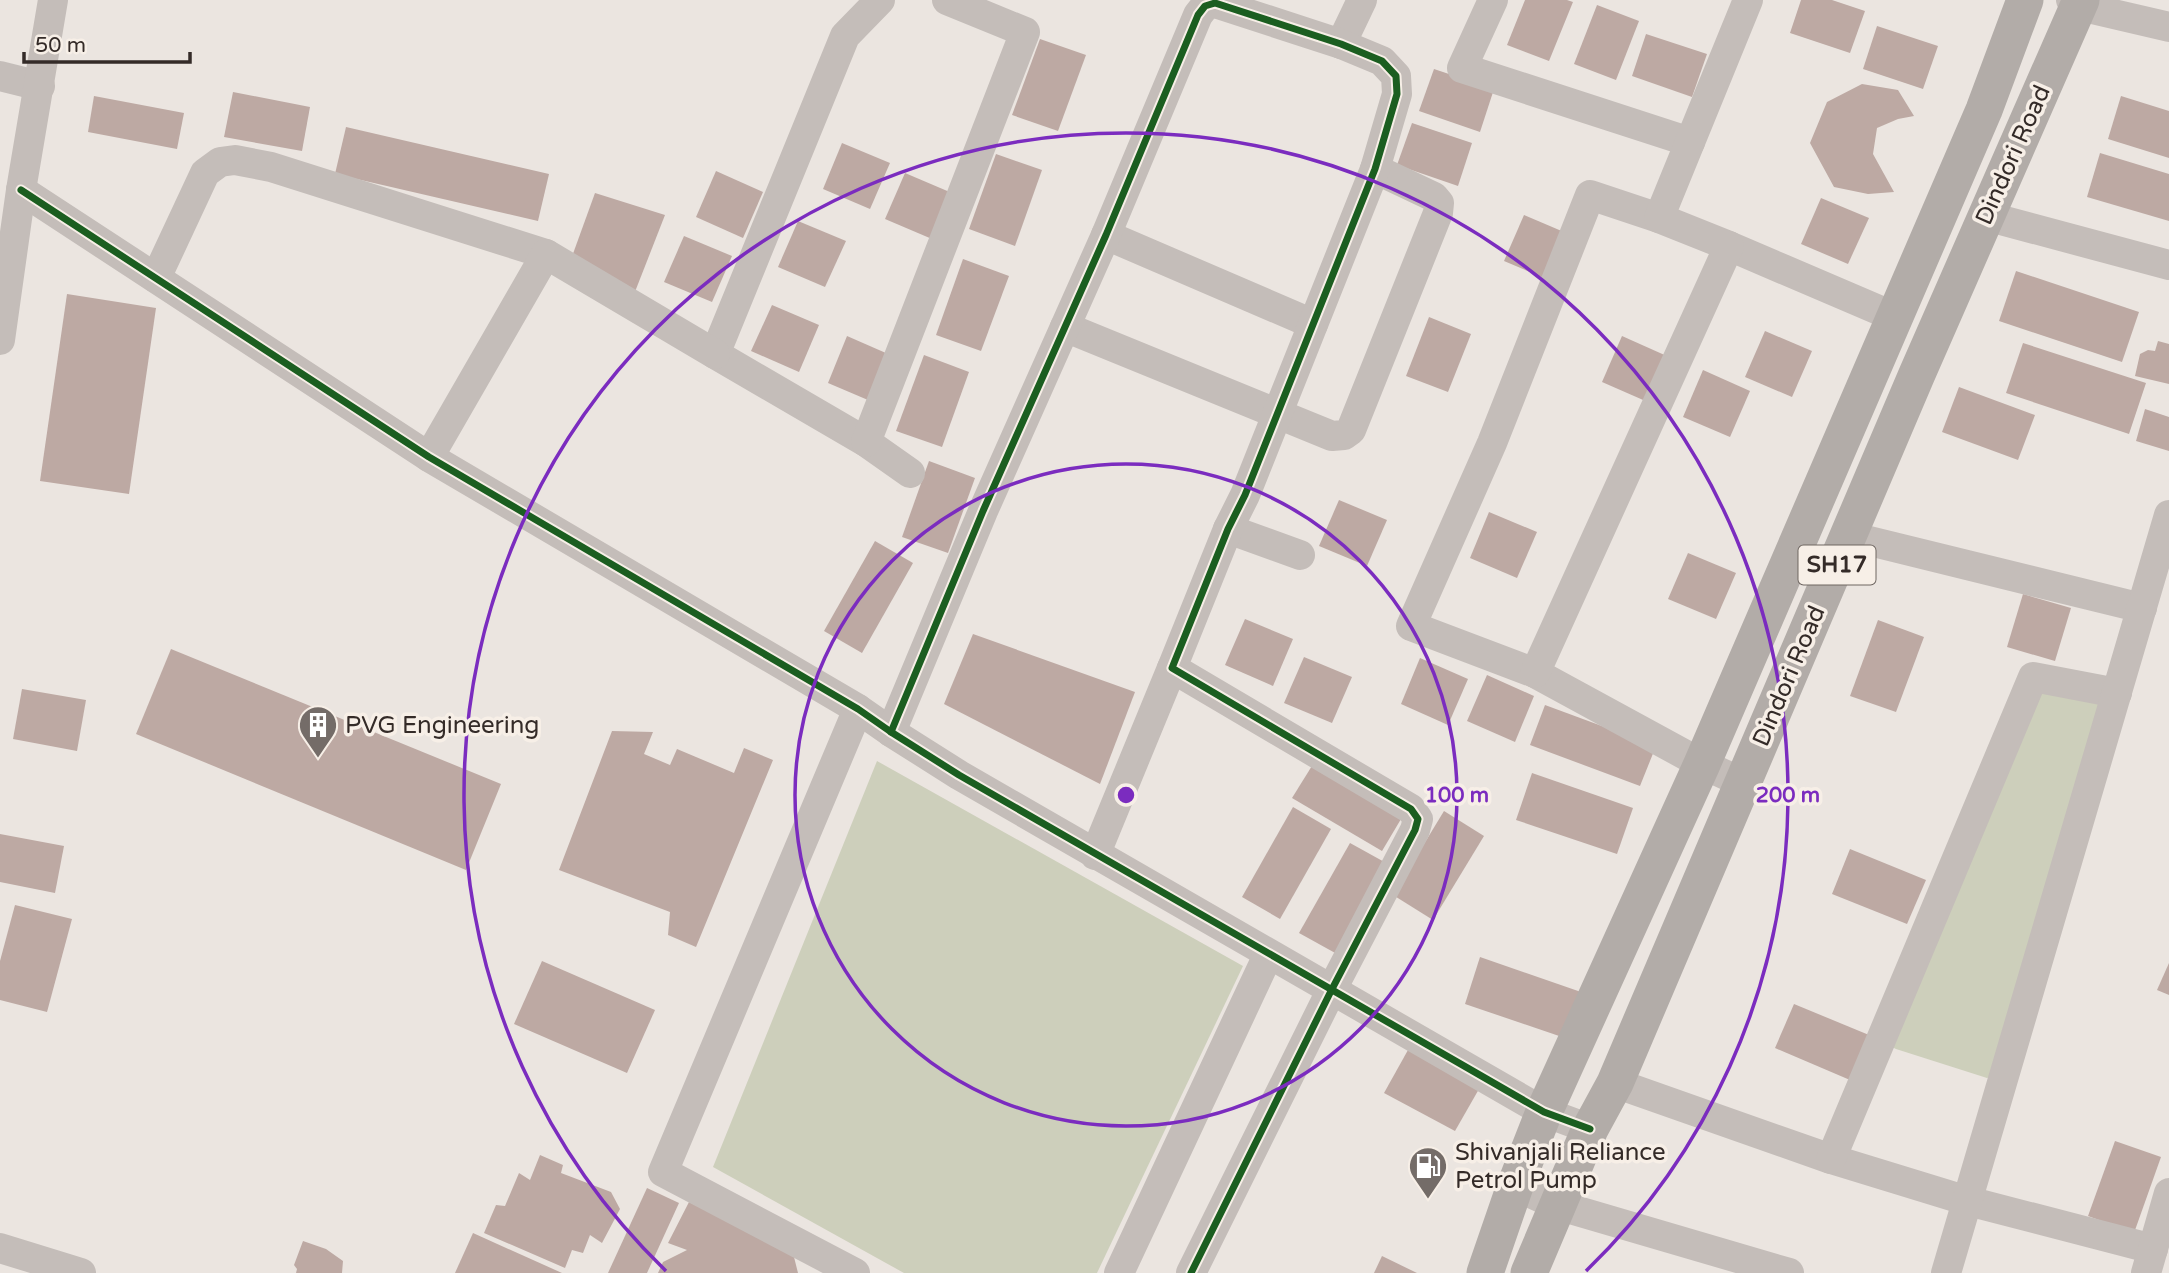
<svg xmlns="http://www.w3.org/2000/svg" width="2169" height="1273" viewBox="0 0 2169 1273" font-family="'Varela Round',sans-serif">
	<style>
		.green { fill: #cdcfbb }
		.building { fill: #bda9a3 }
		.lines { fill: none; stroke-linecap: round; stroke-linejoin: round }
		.minor { stroke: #c4bdb9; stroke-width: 30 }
		.major { stroke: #b2aca8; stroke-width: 37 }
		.cycleway-casing { stroke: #f7efe7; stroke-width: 11 }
		.cycleway { stroke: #1b5e20; stroke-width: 7 }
		.ring { fill: none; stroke: #7b2cbf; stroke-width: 3.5 }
		.labels { text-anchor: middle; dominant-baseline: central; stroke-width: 7; stroke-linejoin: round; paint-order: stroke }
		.shield { fill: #f7efe7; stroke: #6e6661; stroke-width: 2 }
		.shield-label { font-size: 23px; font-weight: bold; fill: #342b28 }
		.street-label { font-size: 24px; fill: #342b28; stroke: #f7efe7 }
		.poi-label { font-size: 24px; fill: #342b28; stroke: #f7efe7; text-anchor: start }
		.centre { fill: #7b2cbf; stroke: #f7efe7; stroke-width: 3.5 }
		.ring-label { font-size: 21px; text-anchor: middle; font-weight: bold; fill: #7b2cbf; stroke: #f7efe7; stroke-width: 7; stroke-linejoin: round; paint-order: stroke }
	</style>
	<rect width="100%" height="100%" fill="#ebe5e0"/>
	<!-- green -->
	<g class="green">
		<polygon points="2032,691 2106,704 1995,1075 1987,1078 1896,1049 1890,1046"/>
		<polygon points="877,761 1243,966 1097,1273 904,1273 713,1167"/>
	</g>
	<!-- building -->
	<g class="building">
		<polygon points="1525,0 1567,0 1573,2 1549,61 1507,45"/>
		<polygon points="1801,0 1832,0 1865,11 1850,53 1790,33"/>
		<polygon points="1597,5 1639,21 1616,80 1574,64"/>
		<polygon points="1877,26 1938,46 1923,89 1863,69"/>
		<polygon points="1646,34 1707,54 1692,97 1632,76"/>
		<polygon points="1040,39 1086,55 1058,131 1012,115"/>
		<polygon points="1434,69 1494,89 1480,132 1419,111"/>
		<polygon points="1862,84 1898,90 1914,116 1898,119 1877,128 1873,154 1894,192 1868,194 1834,187 1810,143 1827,102"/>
		<polygon points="233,92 310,107 302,151 224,137"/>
		<polygon points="94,96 184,113 177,149 88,132"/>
		<polygon points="2121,96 2169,111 2169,158 2108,139"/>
		<polygon points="1412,123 1472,143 1458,186 1397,165"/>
		<polygon points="346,127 549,174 538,221 335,174"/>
		<polygon points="842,143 890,163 870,209 823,189"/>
		<polygon points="2100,153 2169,174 2169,221 2087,197"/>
		<polygon points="996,154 1042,170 1015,246 969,229"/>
		<polygon points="716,171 763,192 743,238 696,217"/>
		<polygon points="905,173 952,193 932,239 885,219"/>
		<polygon points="595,193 665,215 631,302 570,262"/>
		<polygon points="1821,198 1869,218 1848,264 1801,244"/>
		<polygon points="1524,215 1571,235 1551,281 1504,261"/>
		<polygon points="798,221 846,241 825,287 778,267"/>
		<polygon points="684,236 732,256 712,302 664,282"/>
		<polygon points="963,259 1009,276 981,351 936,335"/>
		<polygon points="2016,271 2139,312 2122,362 1999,321"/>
		<polygon points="67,294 156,308 129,494 40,481"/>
		<polygon points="772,305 819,325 799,372 751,351"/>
		<polygon points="1429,317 1471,334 1448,392 1406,376"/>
		<polygon points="1765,331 1812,351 1792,397 1745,377"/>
		<polygon points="847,336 895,357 875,403 828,383"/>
		<polygon points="1622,336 1669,357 1650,403 1602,382"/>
		<polygon points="2158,341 2169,344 2169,384 2135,376 2140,354 2148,350 2155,351"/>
		<polygon points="2023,343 2146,383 2129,434 2006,393"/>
		<polygon points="924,355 969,372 942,447 896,431"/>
		<polygon points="1703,370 1750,391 1730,437 1683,417"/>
		<polygon points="1959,387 2035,415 2018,460 1942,432"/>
		<polygon points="2145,409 2169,417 2169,451 2136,441"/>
		<polygon points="929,461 975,478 948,553 902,537"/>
		<polygon points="1339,500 1387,520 1367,566 1319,546"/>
		<polygon points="1489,512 1537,532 1517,578 1470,558"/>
		<polygon points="875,541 913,563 862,653 824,631"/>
		<polygon points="1688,553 1736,573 1716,619 1668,599"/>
		<polygon points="2023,594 2071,608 2055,661 2007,647"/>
		<polygon points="1245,619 1293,639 1273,686 1225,665"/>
		<polygon points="1878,620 1924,637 1896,712 1850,696"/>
		<polygon points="973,634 1135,692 1100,784 944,704"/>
		<polygon points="171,649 501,784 466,870 136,734"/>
		<polygon points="1304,657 1352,677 1332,723 1284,703"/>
		<polygon points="1420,658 1468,679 1448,725 1401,704"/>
		<polygon points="1487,675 1534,696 1515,742 1467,721"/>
		<polygon points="22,689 86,700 77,751 13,739"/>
		<polygon points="1545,705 1656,746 1640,786 1530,745"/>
		<polygon points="612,731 653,732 644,754 670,765 677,749 734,773 744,748 773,760 696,947 668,935 670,912 559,870"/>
		<polygon points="1315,761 1404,814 1382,851 1292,798"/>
		<polygon points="1532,773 1633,808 1617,854 1516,820"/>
		<polygon points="1293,807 1331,829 1280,919 1242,897"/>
		<polygon points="1444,811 1484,836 1433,920 1393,895"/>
		<polygon points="0,834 64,846 55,893 0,882"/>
		<polygon points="1350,843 1388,864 1337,954 1299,933"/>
		<polygon points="1850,849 1926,880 1907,924 1832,894"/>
		<polygon points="15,905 72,919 47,1012 0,1000 0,961"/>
		<polygon points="1480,957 1581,992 1565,1038 1465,1004"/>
		<polygon points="542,961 655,1010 627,1073 514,1024"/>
		<polygon points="2169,963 2169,995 2157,990"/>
		<polygon points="1794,1004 1869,1035 1850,1080 1775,1048"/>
		<polygon points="1408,1050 1479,1089 1455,1131 1384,1093"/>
		<polygon points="2115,1141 2161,1157 2134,1233 2088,1216"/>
		<polygon points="540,1155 563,1165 561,1173 611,1192 620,1209 602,1243 590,1235 583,1253 572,1250 565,1268 484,1233 496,1205 505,1206 519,1173 530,1180"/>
		<polygon points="647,1188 679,1203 647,1273 608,1273"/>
		<polygon points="689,1202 793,1253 798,1273 658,1273 663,1262 687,1250 668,1243"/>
		<polygon points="473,1233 562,1273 455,1273"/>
		<polygon points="303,1241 326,1249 343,1261 342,1273 296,1273 297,1269 294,1265"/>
		<polygon points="1382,1256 1417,1273 1374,1273"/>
	</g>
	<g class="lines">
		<!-- minor -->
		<g class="minor">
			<polyline points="880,0 845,36 715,354 866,442 910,473"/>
			<polyline points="1493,0 1462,68 1690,142"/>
			<polyline points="2071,0 2079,6 2169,27"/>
			<polyline points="1341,44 1362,0"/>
			<polyline points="0,76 40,86"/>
			<polyline points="21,190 429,457 858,709 891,732 959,775 1544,1112 1590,1129"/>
			<polyline points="1986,216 2169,265"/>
			<polyline points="1659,218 1590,195 1492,443 1411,626 1535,673 1702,764 1743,783"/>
			<polyline points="1106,235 1313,324"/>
			<polyline points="1729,246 1895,317"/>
			<polyline points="156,278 205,173 220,162 235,160 271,167 546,254"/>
			<polyline points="1065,327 1332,436 1344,435 1351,430 1438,213 1439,203 1434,197 1375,169"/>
			<polyline points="0,340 21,190 53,0"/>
			<polyline points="866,442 1025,32 947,0"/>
			<polyline points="429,457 546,254 715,354"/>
			<polyline points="1228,529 1300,555"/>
			<polyline points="1849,536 2142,608"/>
			<polyline points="1535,673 1729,246 1659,218 1748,0"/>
			<polyline points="891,732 983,511 1106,235 1198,15 1205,6 1215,3 1341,44 1382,61 1396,76 1397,94 1375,169 1245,495 1228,529 1172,668 1411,809 1418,819 1415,830 1331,991 1191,1273"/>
			<polyline points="1095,855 1172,668"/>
			<polyline points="1615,1083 1831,1159 1968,1201 2153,1249"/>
			<polyline points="1831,1159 2033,677 2117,693"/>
			<polyline points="1515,1186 1557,1205 1789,1273"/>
			<polyline points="0,1248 81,1273"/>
			<polyline points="855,1273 663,1172 858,709"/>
			<polyline points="1119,1273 1268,955"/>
			<polyline points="1946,1273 2169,515"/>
			<polyline points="2146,1273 2169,1193"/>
		</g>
		<!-- major -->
		<g class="major">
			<polyline points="1485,1273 1515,1186 1544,1112 1702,764 1984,110 2025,0"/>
			<polyline points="1529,1273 1590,1129 1615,1083 1917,374 2081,0"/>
		</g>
		<!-- cycleway casing -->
		<g class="cycleway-casing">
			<g id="cycleway">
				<polyline points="21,190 429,457 858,709 891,732 959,775 1544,1112 1590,1129"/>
				<polyline points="891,732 983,511 1106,235 1198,15 1205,6 1215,3 1341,44 1382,61 1396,76 1397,94 1375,169 1245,495 1228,529 1172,668 1411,809 1418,819 1415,830 1331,991 1191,1273"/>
			</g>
		</g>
		<!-- cycleway -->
		<use href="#cycleway" class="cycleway"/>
	</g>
	<!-- distance rings -->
	<g class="ring">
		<circle cx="1126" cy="795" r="331"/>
		<path d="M666 1271A662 662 0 1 1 1586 1271"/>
	</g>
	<!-- icons -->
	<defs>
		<g id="building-pin" transform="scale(2.0125)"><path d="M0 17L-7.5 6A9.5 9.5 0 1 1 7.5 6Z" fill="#746c68" stroke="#f7efe7"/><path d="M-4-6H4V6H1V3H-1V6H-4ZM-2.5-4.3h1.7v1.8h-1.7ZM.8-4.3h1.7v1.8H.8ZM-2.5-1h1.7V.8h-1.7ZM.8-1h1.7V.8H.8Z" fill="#fff"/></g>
		<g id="fuel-pin" transform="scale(2.0125)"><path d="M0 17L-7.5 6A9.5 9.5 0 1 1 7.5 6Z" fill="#746c68" stroke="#f7efe7"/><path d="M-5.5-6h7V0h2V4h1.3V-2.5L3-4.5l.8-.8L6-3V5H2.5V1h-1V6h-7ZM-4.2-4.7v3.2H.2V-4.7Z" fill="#fff"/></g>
	</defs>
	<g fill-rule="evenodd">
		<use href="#building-pin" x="318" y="725"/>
		<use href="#fuel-pin" x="1428" y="1166"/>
	</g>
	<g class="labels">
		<!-- shield labels -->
		<rect class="shield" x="1798.5" y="545.5" width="77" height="39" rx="5"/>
		<g class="shield-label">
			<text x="1837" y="565">SH17</text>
		</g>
		<!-- street labels -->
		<g class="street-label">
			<text transform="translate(2013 155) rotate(-66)">Dindori Road</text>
			<text transform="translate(1789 676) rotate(-67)">Dindori Road</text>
		</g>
		<!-- poi labels -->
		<g class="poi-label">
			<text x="345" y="725">PVG Engineering</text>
			<text x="1455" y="1152">Shivanjali Reliance<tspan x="1455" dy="28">Petrol Pump</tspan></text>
		</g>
	</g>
	<circle cx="1126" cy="795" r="10" class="centre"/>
	<g class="ring-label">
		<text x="1457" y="802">100 m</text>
		<text x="1788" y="802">200 m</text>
	</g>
	<!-- scale -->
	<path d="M24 52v10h166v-10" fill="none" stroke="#342b28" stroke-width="3.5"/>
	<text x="35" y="52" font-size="21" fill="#342b28" stroke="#f7efe7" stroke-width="5" paint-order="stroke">50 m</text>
</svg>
